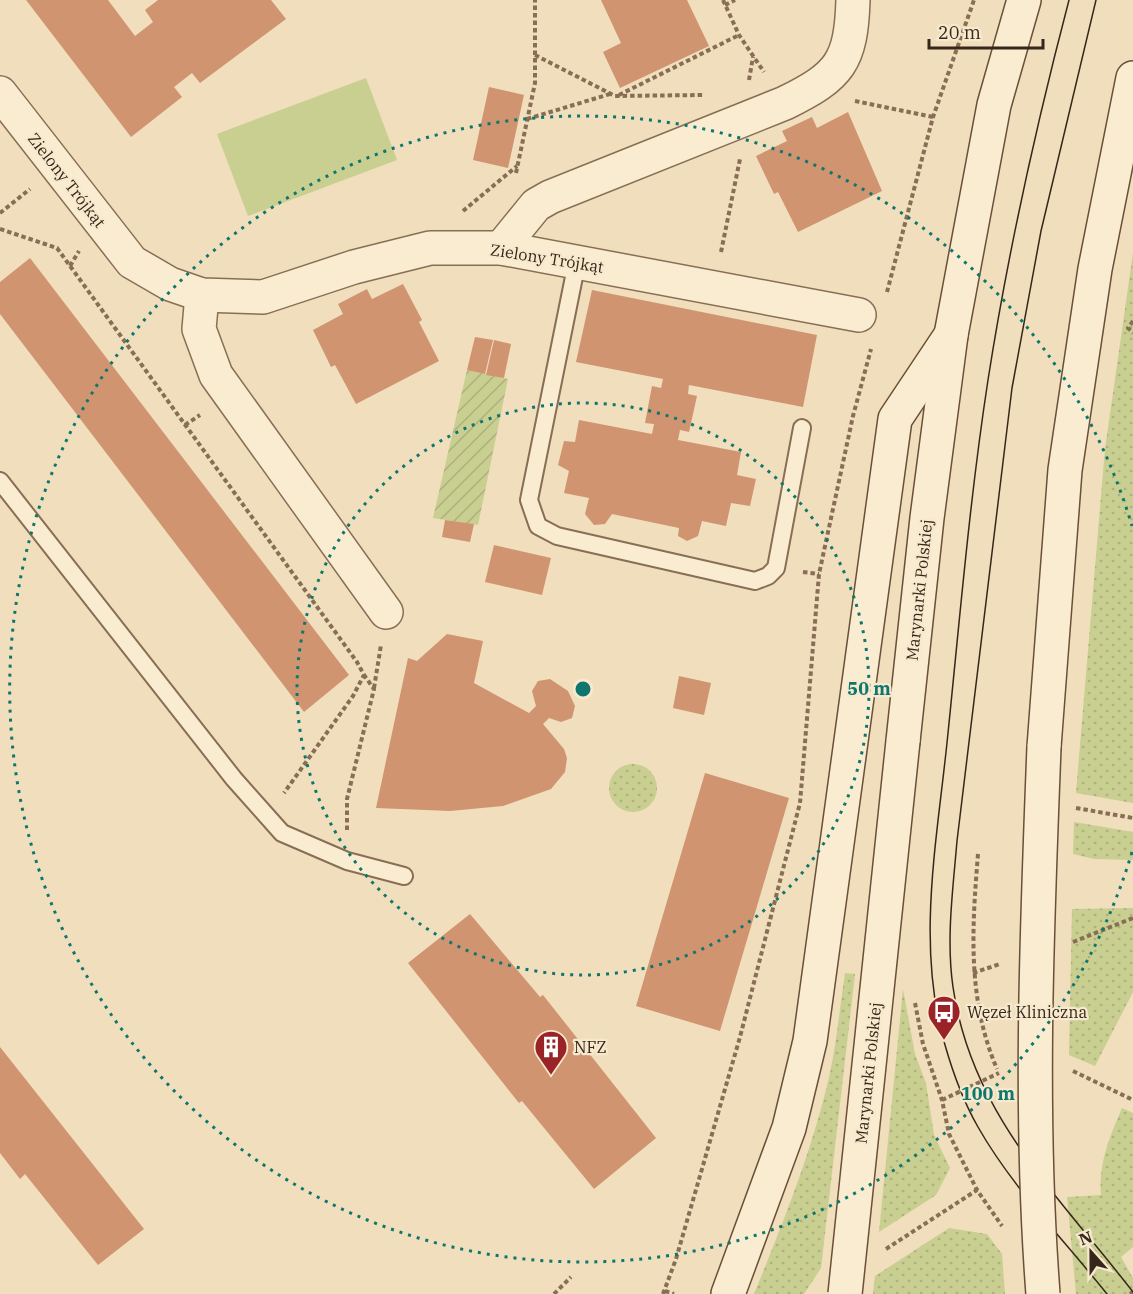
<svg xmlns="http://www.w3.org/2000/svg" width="1133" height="1294" viewBox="0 0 1133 1294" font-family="'IBM Plex Serif',serif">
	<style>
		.grass { fill: url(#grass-dots) }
		.garden { fill: url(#garden-furrows) }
		.pitch { fill: #c9ce91 }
		.building { fill: #d09471 }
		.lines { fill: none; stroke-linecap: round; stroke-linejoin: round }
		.lane-casing { stroke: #886e55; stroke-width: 20 }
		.street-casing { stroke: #886e55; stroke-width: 36 }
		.secondary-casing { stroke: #6a4f39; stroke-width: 36 }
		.path { stroke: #886e55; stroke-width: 4; stroke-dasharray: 4.5 3; stroke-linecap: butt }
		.lane { stroke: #faecd0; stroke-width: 16 }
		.street { stroke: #faecd0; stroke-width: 33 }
		.secondary { stroke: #faecd0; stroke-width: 33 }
		.tram { stroke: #37271b; stroke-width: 1.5 }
		.secondary-bridge-casing { stroke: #6a4f39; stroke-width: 36; stroke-linecap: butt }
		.secondary-bridge { stroke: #faecd0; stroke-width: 33 }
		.ring { fill: none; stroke: #0f766e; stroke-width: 3; stroke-dasharray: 3 6 }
		.labels { text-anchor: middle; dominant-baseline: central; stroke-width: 4.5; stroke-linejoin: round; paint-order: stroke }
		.street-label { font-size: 16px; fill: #37271b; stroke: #f7e9cd }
		.poi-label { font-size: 16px; fill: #37271b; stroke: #f7e9cd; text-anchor: start }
		.centre { fill: #0f766e; stroke: #f7e9cd; stroke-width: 3 }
		.ring-label { font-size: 18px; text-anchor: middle; font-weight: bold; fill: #0f766e; stroke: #f7e9cd; stroke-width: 4.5; stroke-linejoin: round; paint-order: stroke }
	</style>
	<defs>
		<pattern id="grass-dots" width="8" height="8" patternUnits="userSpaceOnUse" patternTransform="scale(1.5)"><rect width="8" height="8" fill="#c9ce91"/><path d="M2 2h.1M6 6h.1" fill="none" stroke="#adb17c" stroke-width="1.8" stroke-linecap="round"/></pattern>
		<pattern id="garden-furrows" width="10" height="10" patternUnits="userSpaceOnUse" patternTransform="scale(1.5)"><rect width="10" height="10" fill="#c9ce91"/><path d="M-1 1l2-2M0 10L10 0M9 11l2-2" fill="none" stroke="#adb17c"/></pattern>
	</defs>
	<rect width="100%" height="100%" fill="#f0debd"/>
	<!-- grass -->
	<g class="grass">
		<polygon points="1133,253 1133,803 1076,793 1105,449"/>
		<circle cx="633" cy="788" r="24"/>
		<polygon points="1074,822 1133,832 1133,860 1094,859 1073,854"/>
		<polygon points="1133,908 1133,992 1095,1066 1069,1055 1072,909"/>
		<path d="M845 973 855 974 821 1268 804 1294H754C783 1223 813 1149 830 1073 837 1040 840 1006 845 973Z"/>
		<polygon points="903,989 915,1054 926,1083 934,1135 950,1168 936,1195 879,1232"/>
		<path d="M1122 1108 1133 1113V1247L1121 1257 1133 1278V1294H1076L1067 1197 1101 1195C1098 1164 1110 1136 1122 1108Z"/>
		<polygon points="949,1228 987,1234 1002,1254 1005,1294 873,1294 875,1276"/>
	</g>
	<!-- garden -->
	<polygon class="garden" points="467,370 508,379 478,525 433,518"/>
	<!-- pitch -->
	<polygon class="pitch" points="366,78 397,160 248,216 217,134"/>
	<!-- building -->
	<g class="building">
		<polygon points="26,0 108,0 135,36 153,22 145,10 158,0 271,0 286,19 200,83 192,73 174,87 182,97 131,137"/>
		<polygon points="601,0 687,0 709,46 620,88 603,52 621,43"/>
		<polygon points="489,87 524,95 508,168 473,160"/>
		<polygon points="848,112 882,191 798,232 778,192 774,194 756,156 787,141 782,131 812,117 817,128"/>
		<polygon points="30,258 349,675 304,712 0,314 0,282"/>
		<polygon points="403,284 422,320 419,322 439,361 356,404 335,365 331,367 313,330 343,314 338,304 367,289 372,299"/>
		<polygon points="592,290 817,335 803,407 689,385 688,394 697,396 689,432 680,430 678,440 741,452 737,475 756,479 750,506 731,503 726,526 702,521 698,536 687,541 678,536 679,528 612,514 605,524 594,525 585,514 589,498 564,493 569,471 558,465 564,441 575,442 579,420 652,434 654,424 645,423 652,386 661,388 663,379 576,362"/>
		<polygon points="475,337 493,340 485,374 467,370"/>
		<polygon points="494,340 511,344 504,378 486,375"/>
		<polygon points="445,520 474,524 470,542 442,537"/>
		<polygon points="494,545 551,558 542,595 485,582"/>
		<polygon points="447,634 483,641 474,683 529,713 536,706 532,691 538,681 550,679 568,691 575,706 572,718 561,722 549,718 543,724 564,749 567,758 565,772 551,789 503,806 450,811 376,808 408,658 417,661"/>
		<polygon points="679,676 711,683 704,715 673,708"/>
		<polygon points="705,773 789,798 720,1031 636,1006"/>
		<polygon points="470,914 540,997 543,995 656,1138 594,1189 522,1101 519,1103 408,963"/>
		<polygon points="0,1047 144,1229 98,1265 25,1174 20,1179 0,1153"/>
	</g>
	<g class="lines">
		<!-- lane casing -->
		<g class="lane-casing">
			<g id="lane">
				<polyline points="577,262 529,500 538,526 557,536 755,581 768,576 776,568 802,428"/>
				<polyline points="0,481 234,779 282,833 347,861 404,876"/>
			</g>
		</g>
		<!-- street casing -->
		<g class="street-casing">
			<g id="street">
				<polyline points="0,93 132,262 170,284 202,295 263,297 354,267 430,248 501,248 859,315"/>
				<path d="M501 248 536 205 550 197 785 103C840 76 851 62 853 0"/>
				<polyline points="202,295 199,329 216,375 386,612"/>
			</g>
		</g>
		<!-- secondary casing -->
		<g class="secondary-casing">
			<g id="secondary">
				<polyline points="903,741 927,518 951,335 994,105 1024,0"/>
				<polyline points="1044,747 1065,470 1095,269 1133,78"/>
				<polyline points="728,1294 789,1128 810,1041 895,419 951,335"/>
			</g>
		</g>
		<!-- path -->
		<g class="path">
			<polyline points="723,0 739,35 764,72"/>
			<polyline points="725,5 735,0"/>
			<polyline points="535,55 615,96 704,95"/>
			<polyline points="749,80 753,57"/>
			<polyline points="619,95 739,35"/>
			<polyline points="855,101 933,117"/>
			<polyline points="527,119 610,94"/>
			<polyline points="516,173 535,83 535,0"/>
			<polyline points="463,211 517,166"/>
			<polyline points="0,213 30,189"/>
			<polyline points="0,229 57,248 357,662 364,675 353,696 284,793"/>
			<polyline points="721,252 740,159"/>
			<polyline points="70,266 79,251"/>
			<polyline points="887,292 933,117 974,0"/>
			<polyline points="1133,321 1128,328 1133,333"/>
			<polyline points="185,425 200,415"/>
			<polyline points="803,572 819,574"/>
			<polyline points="374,688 381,645"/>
			<polyline points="1076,808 1133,818"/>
			<polyline points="347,830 347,799 374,689 364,675"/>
			<path d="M978 854C972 928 967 999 997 1069"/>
			<polyline points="1073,942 1133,918"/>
			<polyline points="973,973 1000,964"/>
			<polyline points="915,1003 923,1044 942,1100 949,1134 977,1190"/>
			<polyline points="1073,1071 1133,1100"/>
			<polyline points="942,1100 999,1073"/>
			<polyline points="886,1249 977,1190 1002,1226"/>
			<polyline points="665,1291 674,1294"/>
			<polyline points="554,1294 571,1277"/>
			<polyline points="663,1294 676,1259 740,1037 800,803 819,574 853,416 871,349"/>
			<polyline points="1130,1294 1133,1292"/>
		</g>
		<!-- lane -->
		<use href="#lane" class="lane"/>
		<!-- street -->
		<use href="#street" class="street"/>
		<!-- secondary -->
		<use href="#secondary" class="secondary"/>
		<!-- tram -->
		<g class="tram">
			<path d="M1069 0C1036 126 1008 252 988 380 970 497 960 616 948 733 938 836 915 944 945 1045 953 1073 963 1101 978 1127 1012 1187 1064 1240 1107 1294"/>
			<path d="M1096 0 1041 231 1012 388 957 841C953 889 946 939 953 987 971 1114 1058 1195 1133 1292"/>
		</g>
		<!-- secondary-bridge casing -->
		<g class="secondary-bridge-casing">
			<g id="secondary-bridge">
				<polyline points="845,1294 903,741"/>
				<path d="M1043 1294C1029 1111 1037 929 1044 747"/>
			</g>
		</g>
		<!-- secondary-bridge -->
		<use href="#secondary-bridge" class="secondary-bridge"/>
	</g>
	<!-- distance rings -->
	<g class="ring">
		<circle cx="583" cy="689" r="286"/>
		<path d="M1132 852A573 573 0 1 1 1132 526"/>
	</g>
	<!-- icons -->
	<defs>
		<g id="bus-pin" transform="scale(1.725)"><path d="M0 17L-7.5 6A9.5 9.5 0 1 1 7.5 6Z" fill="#9a2328" stroke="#f7e9cd"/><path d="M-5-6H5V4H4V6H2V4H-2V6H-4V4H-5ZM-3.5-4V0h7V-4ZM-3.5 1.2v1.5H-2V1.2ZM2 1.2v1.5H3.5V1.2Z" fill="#fff"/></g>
		<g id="building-pin" transform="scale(1.725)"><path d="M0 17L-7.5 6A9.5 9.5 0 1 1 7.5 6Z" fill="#9a2328" stroke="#f7e9cd"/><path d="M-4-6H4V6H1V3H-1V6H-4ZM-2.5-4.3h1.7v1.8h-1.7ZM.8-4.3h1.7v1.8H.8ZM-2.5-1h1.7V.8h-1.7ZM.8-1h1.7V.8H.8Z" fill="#fff"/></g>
	</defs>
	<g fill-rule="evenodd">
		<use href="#bus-pin" x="944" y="1012"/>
		<use href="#building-pin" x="551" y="1047"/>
	</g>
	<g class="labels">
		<!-- street labels -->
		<g class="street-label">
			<text transform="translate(67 180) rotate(52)">Zielony Trójkąt</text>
			<text transform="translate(547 258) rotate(9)">Zielony Trójkąt</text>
			<text transform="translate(919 590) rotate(-84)">Marynarki Polskiej</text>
			<text transform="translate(868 1073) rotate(-84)">Marynarki Polskiej</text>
		</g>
		<!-- poi labels -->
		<g class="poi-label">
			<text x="967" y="1012">Węzeł Kliniczna</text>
			<text x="574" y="1047">NFZ</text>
		</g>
	</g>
	<circle cx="583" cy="689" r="9" class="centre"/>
	<g class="ring-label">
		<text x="869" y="695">50 m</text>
		<text x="988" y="1100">100 m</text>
	</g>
	<!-- north arrow -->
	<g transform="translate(1091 1252) rotate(339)" stroke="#f7e9cd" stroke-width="4.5" paint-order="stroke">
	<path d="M0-4.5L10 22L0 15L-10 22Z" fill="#37271b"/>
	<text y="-9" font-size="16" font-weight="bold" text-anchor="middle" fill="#37271b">N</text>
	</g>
	<!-- scale -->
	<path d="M929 39v9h114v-9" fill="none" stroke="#37271b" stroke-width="3"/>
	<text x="938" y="39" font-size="18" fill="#37271b" stroke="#f7e9cd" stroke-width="4.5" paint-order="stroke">20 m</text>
</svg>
